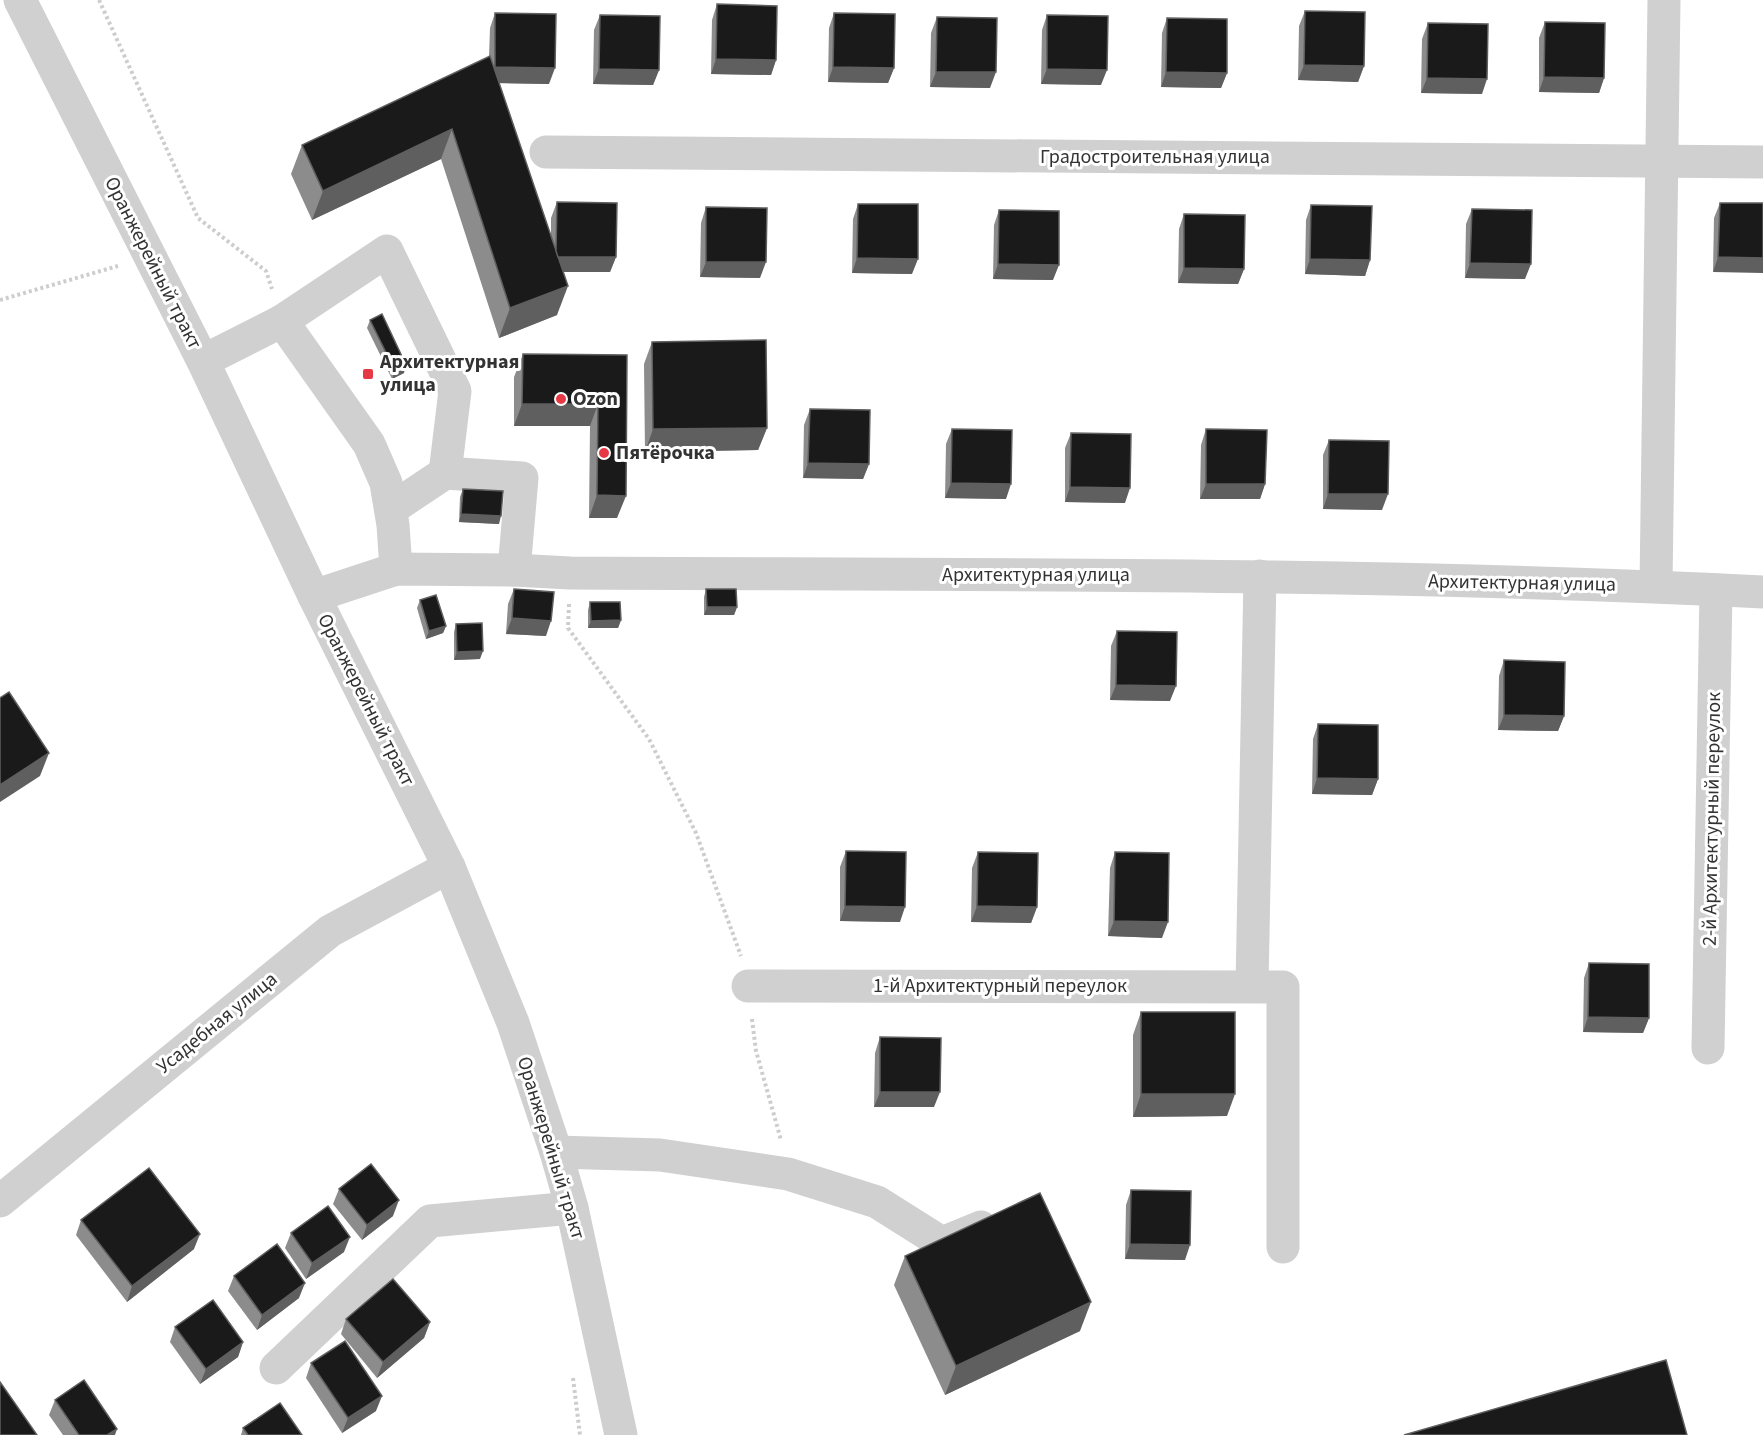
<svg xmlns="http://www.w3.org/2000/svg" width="1763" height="1435" viewBox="0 0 1763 1435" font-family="'Source Sans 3',sans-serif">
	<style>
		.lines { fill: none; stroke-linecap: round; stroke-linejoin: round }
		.path { stroke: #cdcdcd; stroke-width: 4; stroke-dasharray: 3 3; stroke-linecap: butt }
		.minor { stroke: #d0d0d0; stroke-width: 33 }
		.wall { fill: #8c8c8c }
		.shaded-wall { fill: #5f5f5f }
		.building { fill: #1a1a1a; stroke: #5f5f5f; stroke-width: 1.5 }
		.poi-dot { fill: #e63946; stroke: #fff; stroke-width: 2 }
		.labels { text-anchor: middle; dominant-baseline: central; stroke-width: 6; stroke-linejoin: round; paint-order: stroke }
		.street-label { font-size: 20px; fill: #333; stroke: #fff }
		.poi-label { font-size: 20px; font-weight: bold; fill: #333; stroke: #fff; text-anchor: start }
	</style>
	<rect width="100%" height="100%" fill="#fff"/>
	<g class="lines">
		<!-- path -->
		<g class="path">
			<polyline points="99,0 198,218 266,271 272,289"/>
			<polyline points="0,300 118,266"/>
			<polyline points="569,604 568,628 649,739 696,833 741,956"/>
			<polyline points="752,1019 756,1051 781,1140"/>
			<polyline points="573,1378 580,1435"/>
		</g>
		<!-- minor -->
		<g class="minor">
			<polyline points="20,0 203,361 314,596 449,867 513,1023 556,1152 572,1208 621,1435"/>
			<polyline points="546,152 1763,162"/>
			<polyline points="282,321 387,251 455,391 445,473 522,478 514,570"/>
			<polyline points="203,361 282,321 369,444 386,483 393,525 396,569"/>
			<polyline points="391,509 445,473"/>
			<polyline points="1656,586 1664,0"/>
			<path d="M314 596 396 569 514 570 570 573C967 575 1366 572 1763 592"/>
			<polyline points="748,986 1283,987 1283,1247"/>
			<polyline points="1252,986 1260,576"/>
			<polyline points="1708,1048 1716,590"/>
			<polyline points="556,1152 660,1155 788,1174 877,1202 942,1243 981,1227"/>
			<polyline points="0,1201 330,931 449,867"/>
			<polyline points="276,1368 430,1221 572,1208"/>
		</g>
	</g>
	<!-- wall -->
	<g class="wall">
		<polygon points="717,4 776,60 771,75 711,74 712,20"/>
		<polygon points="1305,11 1364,66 1358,82 1298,80 1299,26"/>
		<polygon points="495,13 549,84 499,83 551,236 551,218 557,202 616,257 610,272 563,272 557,315 499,338 441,159 312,220 291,174 302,145 489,57 490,28"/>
		<polygon points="834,13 894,68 888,83 828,82 829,28"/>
		<polygon points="600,15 659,70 653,85 593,84 594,30"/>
		<polygon points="1047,15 1101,85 1041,84 1042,30"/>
		<polygon points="937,17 990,88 930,87 931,33"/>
		<polygon points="1167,18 1227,73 1221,88 1161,87 1162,33"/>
		<polygon points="1545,22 1604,78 1599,93 1539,92 1539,38"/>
		<polygon points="1428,23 1482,94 1421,93 1422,39"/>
		<polygon points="1720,203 1763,203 1713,272 1714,218"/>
		<polygon points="858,204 912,274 852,273 853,219"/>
		<polygon points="1311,205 1370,260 1365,276 1305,274 1306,220"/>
		<polygon points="706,207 760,278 700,277 701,223"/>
		<polygon points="1472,209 1525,279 1465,278 1466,224"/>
		<polygon points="999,210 1053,280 993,279 994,225"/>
		<polygon points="1184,214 1244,269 1238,284 1178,283 1179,229"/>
		<polygon points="370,320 404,373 392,379 367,328"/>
		<polygon points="652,342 767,428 758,450 645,452 644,364"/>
		<polygon points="523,354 627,355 617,518 589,518 590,426 514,426 514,377"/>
		<polygon points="810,409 869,464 863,479 803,478 804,425"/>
		<polygon points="952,429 1006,499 945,498 946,444"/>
		<polygon points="1206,429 1265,484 1260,499 1200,499 1201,445"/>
		<polygon points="1071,433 1125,503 1065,502 1065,448"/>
		<polygon points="1329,440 1382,510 1323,509 1323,455"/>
		<polygon points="463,489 499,524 459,522 460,497"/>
		<polygon points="514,589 546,636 506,634 508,604"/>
		<polygon points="706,589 737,607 734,615 704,615 704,597"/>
		<polygon points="420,600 446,626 443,633 426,639 417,608"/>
		<polygon points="590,602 621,620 618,628 588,628 588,610"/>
		<polygon points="456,624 480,659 454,660 454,632"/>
		<polygon points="1117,631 1170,701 1110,700 1111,646"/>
		<polygon points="1504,660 1564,716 1558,731 1498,730 1499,676"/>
		<polygon points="1318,724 1378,779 1372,795 1312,794 1313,739"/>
		<polygon points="846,851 900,922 840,921 840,867"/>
		<polygon points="978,852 1037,907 1031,923 971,922 972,868"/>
		<polygon points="1115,852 1162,938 1108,936 1110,868"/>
		<polygon points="1589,963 1649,1018 1643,1033 1583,1032 1584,978"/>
		<polygon points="1141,1012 1227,1116 1133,1117 1133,1035"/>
		<polygon points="880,1037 934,1107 874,1107 875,1053"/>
		<polygon points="339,1189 393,1216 362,1240 333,1204"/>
		<polygon points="1131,1190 1185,1260 1125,1259 1126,1205"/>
		<polygon points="81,1220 194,1249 127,1302 76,1235"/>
		<polygon points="291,1233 344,1252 306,1279 285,1248"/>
		<polygon points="905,1256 1080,1331 945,1395 894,1285"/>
		<polygon points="234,1276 299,1298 257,1330 228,1291"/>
		<polygon points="346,1319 430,1322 424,1338 377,1378 341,1334"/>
		<polygon points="175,1327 243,1342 238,1357 200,1384 170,1342"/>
		<polygon points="311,1363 376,1411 342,1433 306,1378"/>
		<polygon points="55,1400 115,1435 63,1435 49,1415"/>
		<polygon points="243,1428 302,1435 241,1435"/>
	</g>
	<!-- shaded-wall -->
	<g class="shaded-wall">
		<polygon points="716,59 776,60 771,75 711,74"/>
		<polygon points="1304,65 1364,66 1358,82 1298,80"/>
		<polygon points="495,67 555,68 549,84 489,83"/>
		<polygon points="833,67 894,68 888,83 828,82"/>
		<polygon points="599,69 659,70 653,85 593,84"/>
		<polygon points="1047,69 1107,70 1101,85 1041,84"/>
		<polygon points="936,72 996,72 990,88 930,87"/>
		<polygon points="1166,72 1227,73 1221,88 1161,87"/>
		<polygon points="1544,77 1604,78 1599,93 1539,92"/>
		<polygon points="1427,78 1487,79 1482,94 1421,93"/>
		<polygon points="452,129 441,159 312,220 323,191"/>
		<polygon points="556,257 616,257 610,272 550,272"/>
		<polygon points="1718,257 1763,258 1763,273 1713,272"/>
		<polygon points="857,258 918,259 912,274 852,273"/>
		<polygon points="1310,259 1370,260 1365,276 1305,274"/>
		<polygon points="706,262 766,262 760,278 700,277"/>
		<polygon points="1470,263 1531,264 1525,279 1465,278"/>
		<polygon points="998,264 1059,265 1053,280 993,279"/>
		<polygon points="1184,268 1244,269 1238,284 1178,283"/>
		<polygon points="568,286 557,315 499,338 510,308"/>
		<polygon points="406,365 404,373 392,379 395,371"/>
		<polygon points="522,404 598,404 590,426 514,426"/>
		<polygon points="767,428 758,450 645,452 653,429"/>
		<polygon points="808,463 869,464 863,479 803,478"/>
		<polygon points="951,483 1011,484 1006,499 945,498"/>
		<polygon points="1206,484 1265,484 1260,499 1200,499"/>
		<polygon points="1070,487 1130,488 1125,503 1065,502"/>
		<polygon points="1328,494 1388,494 1382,510 1323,509"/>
		<polygon points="597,495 626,496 617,518 589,518"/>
		<polygon points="461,514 501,516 499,524 459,522"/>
		<polygon points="707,607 737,607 734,615 704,615"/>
		<polygon points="512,618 551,621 546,636 506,634"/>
		<polygon points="621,620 618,628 588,628 591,621"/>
		<polygon points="446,626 443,633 426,639 429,631"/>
		<polygon points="483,651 480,659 454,660 457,652"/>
		<polygon points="1116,685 1176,686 1170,701 1110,700"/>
		<polygon points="1504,715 1564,716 1558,731 1498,730"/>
		<polygon points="49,753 40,776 0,802 0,785"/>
		<polygon points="1317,778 1378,779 1372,795 1312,794"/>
		<polygon points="845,906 905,907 900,922 840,921"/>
		<polygon points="977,906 1037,907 1031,923 971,922"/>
		<polygon points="1114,921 1168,922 1162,938 1108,936"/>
		<polygon points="1588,1017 1649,1018 1643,1033 1583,1032"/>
		<polygon points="880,1092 940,1092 934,1107 874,1107"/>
		<polygon points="1141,1094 1235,1094 1227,1116 1133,1117"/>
		<polygon points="399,1200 393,1216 362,1240 367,1225"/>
		<polygon points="200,1234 194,1249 127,1302 132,1286"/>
		<polygon points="350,1237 344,1252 306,1279 312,1263"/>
		<polygon points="1130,1244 1190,1245 1185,1260 1125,1259"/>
		<polygon points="305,1283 299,1298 257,1330 262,1315"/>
		<polygon points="1091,1302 1080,1331 945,1395 956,1366"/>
		<polygon points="430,1322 424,1338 377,1378 383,1362"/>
		<polygon points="243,1342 238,1357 200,1384 206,1369"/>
		<polygon points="382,1396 376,1411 342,1433 348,1418"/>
		<polygon points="117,1429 115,1435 107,1435"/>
	</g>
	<!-- building -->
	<g class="building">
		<polygon points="717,4 777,6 776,60 716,59"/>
		<polygon points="1305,11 1365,12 1364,66 1304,65"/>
		<polygon points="495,13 556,14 555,68 495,67"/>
		<polygon points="834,13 895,14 894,68 833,67"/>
		<polygon points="600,15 660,16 659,70 599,69"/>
		<polygon points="1047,15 1108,16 1107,70 1047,69"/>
		<polygon points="937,17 997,18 996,72 936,72"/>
		<polygon points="1167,18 1227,19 1227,73 1166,72"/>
		<polygon points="1545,22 1605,23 1604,78 1544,77"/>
		<polygon points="1428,23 1488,24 1487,79 1427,78"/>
		<polygon points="490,56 568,286 510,308 452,129 323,191 302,145"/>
		<polygon points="557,202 617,203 616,257 558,257 556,251"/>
		<polygon points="1720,203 1763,203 1763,258 1718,257"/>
		<polygon points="858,204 918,204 918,259 857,258"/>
		<polygon points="1311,205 1372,206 1370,260 1310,259"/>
		<polygon points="706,207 767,208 766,262 706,262"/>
		<polygon points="1472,209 1532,210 1531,264 1470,263"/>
		<polygon points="999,210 1059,211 1059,265 998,264"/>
		<polygon points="1184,214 1245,215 1244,269 1184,268"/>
		<polygon points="382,314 406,365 395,371 370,320"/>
		<polygon points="766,340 767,428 653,429 652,342"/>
		<polygon points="523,354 627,355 626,496 597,495 598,404 522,404"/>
		<polygon points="810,409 870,410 869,464 808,463"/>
		<polygon points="952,429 1012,430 1011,484 951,483"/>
		<polygon points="1206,429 1267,430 1265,484 1206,484"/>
		<polygon points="1071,433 1131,434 1130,488 1070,487"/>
		<polygon points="1329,440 1389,441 1388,494 1328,494"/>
		<polygon points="463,489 503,491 501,516 461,514"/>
		<polygon points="514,589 554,592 551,621 512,618"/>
		<polygon points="706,589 736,589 737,607 707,607"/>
		<polygon points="436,595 446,626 429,631 420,600"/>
		<polygon points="590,602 620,602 621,620 591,621"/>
		<polygon points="482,623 483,651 457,652 456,624"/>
		<polygon points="1117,631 1177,632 1176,686 1116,685"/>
		<polygon points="1504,660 1565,662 1564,716 1504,715"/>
		<polygon points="9,692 49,753 0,785 0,698"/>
		<polygon points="1318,724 1378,725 1378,779 1317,778"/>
		<polygon points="846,851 906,852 905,907 845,906"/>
		<polygon points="978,852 1038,853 1037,907 977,906"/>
		<polygon points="1115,852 1169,853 1168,922 1114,921"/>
		<polygon points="1589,963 1649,964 1649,1018 1588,1017"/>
		<rect x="1141" y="1012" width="94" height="82"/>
		<polygon points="880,1037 941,1038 940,1092 880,1092"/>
		<polygon points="371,1164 399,1200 367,1225 339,1189"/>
		<polygon points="149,1168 200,1234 132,1286 81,1220"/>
		<polygon points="1131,1190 1191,1191 1190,1245 1130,1244"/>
		<polygon points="1040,1193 1091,1302 956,1366 905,1256"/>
		<polygon points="328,1206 350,1237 312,1263 291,1233"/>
		<polygon points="277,1244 305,1283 262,1315 234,1276"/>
		<polygon points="393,1279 430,1322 383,1362 346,1319"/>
		<polygon points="213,1300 243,1342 206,1369 175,1327"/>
		<polygon points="345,1341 382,1396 348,1418 311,1363"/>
		<polygon points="1666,1360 1687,1435 1404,1435"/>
		<polygon points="84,1380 117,1429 107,1435 79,1435 55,1400"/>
		<polygon points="0,1382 37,1435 0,1435"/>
		<polygon points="280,1403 302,1435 248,1435 243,1428"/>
	</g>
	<!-- markers -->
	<g class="poi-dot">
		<rect x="362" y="368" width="12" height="12" rx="3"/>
		<circle cx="561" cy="399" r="6"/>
		<circle cx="604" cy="453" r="6"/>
	</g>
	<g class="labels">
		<!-- street labels -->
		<g class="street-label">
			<text x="1155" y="157">Градостроительная улица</text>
			<text transform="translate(153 263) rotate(63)">Оранжерейный тракт</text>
			<text x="1036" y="575">Архитектурная улица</text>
			<text transform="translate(1522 583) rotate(1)">Архитектурная улица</text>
			<text transform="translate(366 700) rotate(63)">Оранжерейный тракт</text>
			<text transform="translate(1712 819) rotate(-89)">2-й Архитектурный переулок</text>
			<text x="1000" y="986">1-й Архитектурный переулок</text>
			<text transform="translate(217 1023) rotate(-39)">Усадебная улица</text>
			<text transform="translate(551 1148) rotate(73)">Оранжерейный тракт</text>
		</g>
		<!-- poi labels -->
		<g class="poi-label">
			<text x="380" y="362">Архитектурная<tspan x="380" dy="23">улица</tspan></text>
			<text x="573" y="399">Ozon</text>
			<text x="616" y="453">Пятёрочка</text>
		</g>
	</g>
</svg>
